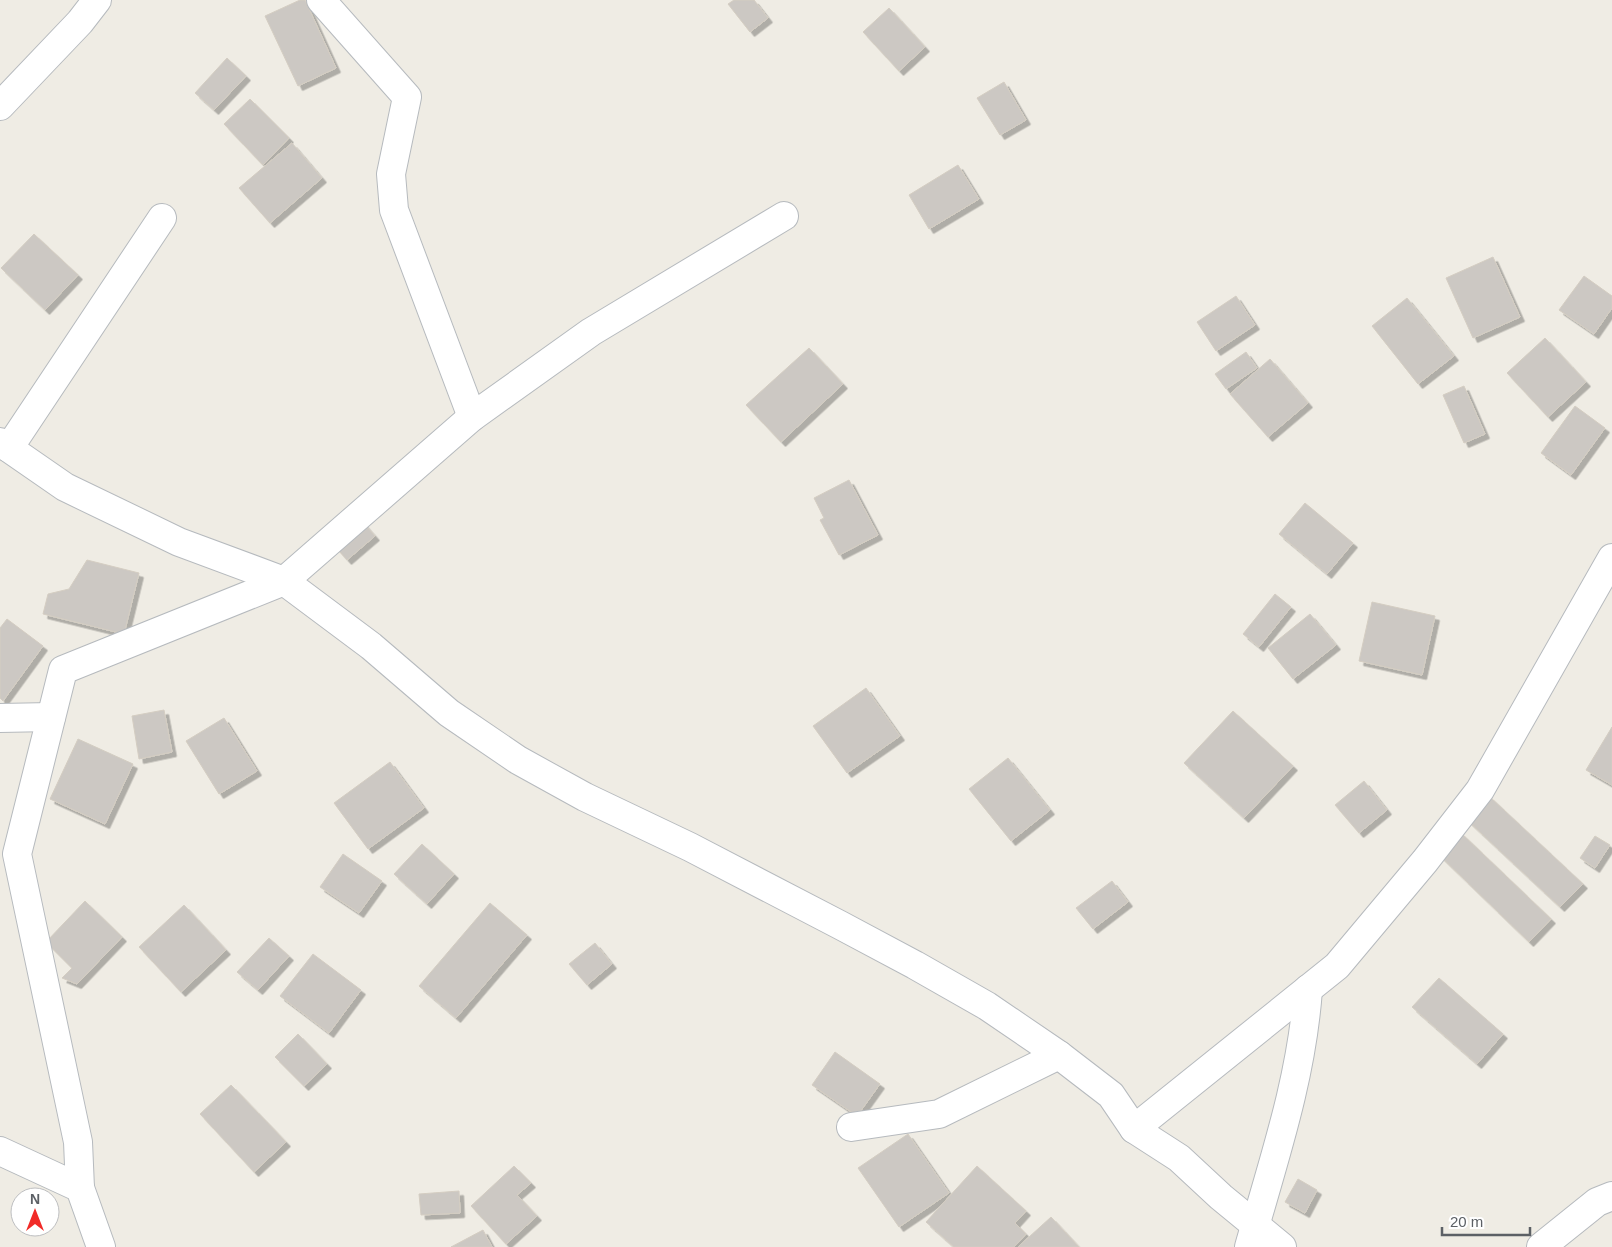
<svg xmlns="http://www.w3.org/2000/svg" width="1612" height="1247" viewBox="0 0 1612 1247" font-family="Arial,sans-serif">
	<style>
		.building { fill: #ccc8c3; stroke: #d4cdc2; filter: url(#shadow) }
		.lines { fill: none; stroke-linecap: round; stroke-linejoin: round }
		.minor-casing { stroke: #b6babe; stroke-width: 30 }
		.minor { stroke: #fff; stroke-width: 28 }
	</style>
	<defs>
		<filter id="shadow"><feDropShadow dx="4.5" dy="4.5" stdDeviation="0" flood-color="#0004"/></filter>
	</defs>
	<rect width="100%" height="100%" fill="#efece4"/>
	<!-- building -->
	<g class="building">
		<polygon points="300,0 305,0 336,68 298,86 265,16"/>
		<polygon points="734,0 754,0 768,18 750,32 728,4"/>
		<polygon points="889,8 925,47 899,71 863,32"/>
		<polygon points="227,58 246,76 214,110 195,93"/>
		<polygon points="1004,82 1026,120 1000,135 977,98"/>
		<polygon points="250,99 289,138 263,165 224,124"/>
		<polygon points="292,143 322,178 270,223 239,188"/>
		<polygon points="958,165 979,199 929,229 909,195"/>
		<polygon points="34,234 78,275 45,310 1,268"/>
		<polygon points="1493,257 1520,317 1473,338 1446,278"/>
		<polygon points="1584,276 1612,296 1612,308 1594,334 1559,310"/>
		<polygon points="1236,296 1255,325 1216,351 1197,322"/>
		<polygon points="1407,298 1454,356 1418,384 1372,326"/>
		<polygon points="1545,338 1586,382 1548,417 1507,373"/>
		<polygon points="809,348 843,384 781,442 746,405"/>
		<polygon points="1246,352 1257,368 1226,389 1215,374"/>
		<polygon points="1270,359 1308,403 1268,437 1230,394"/>
		<polygon points="1464,386 1485,434 1464,443 1443,395"/>
		<polygon points="1575,406 1605,428 1571,475 1541,453"/>
		<polygon points="849,480 878,535 839,555 820,520 824,518 814,498"/>
		<polygon points="1305,503 1353,543 1327,574 1279,534"/>
		<polygon points="359,518 375,536 347,560 331,542"/>
		<polygon points="87,560 139,573 124,634 43,614 48,594 69,589"/>
		<polygon points="1275,594 1291,607 1259,647 1243,634"/>
		<polygon points="1372,602 1435,616 1422,675 1359,661"/>
		<polygon points="1310,614 1336,645 1293,679 1268,648"/>
		<polygon points="7,619 43,646 3,701 0,698 0,628"/>
		<polygon points="866,688 900,736 847,773 813,726"/>
		<polygon points="164,710 172,752 139,759 132,716"/>
		<polygon points="1233,711 1293,766 1244,818 1184,763"/>
		<polygon points="224,718 257,771 219,794 186,741"/>
		<polygon points="1612,727 1612,785 1586,770"/>
		<polygon points="78,739 133,764 105,824 50,799"/>
		<polygon points="1008,758 1050,810 1011,841 969,789"/>
		<polygon points="390,762 424,808 368,849 334,803"/>
		<polygon points="1364,781 1387,810 1359,833 1335,805"/>
		<polygon points="1489,796 1583,884 1560,907 1467,820"/>
		<polygon points="1460,832 1551,919 1529,942 1438,854"/>
		<polygon points="1595,836 1610,845 1595,868 1580,858"/>
		<polygon points="422,844 454,874 427,904 394,874"/>
		<polygon points="343,854 382,881 359,913 320,887"/>
		<polygon points="1112,881 1128,902 1093,929 1076,908"/>
		<polygon points="85,901 122,937 77,984 62,978 72,968 46,942"/>
		<polygon points="490,903 527,935 456,1018 419,986"/>
		<polygon points="184,905 226,950 181,992 139,947"/>
		<polygon points="269,938 289,956 258,990 237,972"/>
		<polygon points="595,943 612,964 587,985 569,964"/>
		<polygon points="313,954 361,990 329,1033 280,996"/>
		<polygon points="1439,978 1503,1034 1477,1064 1412,1007"/>
		<polygon points="298,1034 327,1064 304,1086 275,1057"/>
		<polygon points="835,1052 880,1084 857,1116 812,1085"/>
		<polygon points="231,1085 286,1142 254,1172 200,1114"/>
		<polygon points="908,1134 949,1193 899,1227 858,1168"/>
		<polygon points="514,1166 531,1183 517,1195 537,1216 506,1244 471,1206"/>
		<polygon points="977,1166 1026,1211 1015,1223 1026,1234 1014,1247 954,1247 926,1222"/>
		<polygon points="1298,1179 1317,1190 1305,1213 1285,1202"/>
		<polygon points="459,1191 460,1213 421,1215 419,1194"/>
		<polygon points="1051,1217 1079,1247 1018,1247"/>
		<polygon points="483,1230 492,1247 451,1247"/>
	</g>
	<g class="lines">
		<!-- minor casing -->
		<g class="minor-casing">
			<g id="minor">
				<polyline points="321,0 407,97 391,174 394,210 472,417"/>
				<polyline points="0,106 80,22 97,0"/>
				<polyline points="0,442 65,487 179,542 284,581 371,646 449,713 518,760 585,797 690,847 840,925 915,965 987,1006 1059,1055 1111,1095 1134,1129 1179,1158 1221,1197 1282,1247"/>
				<polyline points="9,448 162,218"/>
				<polyline points="0,718 51,717"/>
				<polyline points="851,1127 939,1114 1059,1055"/>
				<polyline points="1134,1129 1337,966 1425,861 1480,790 1612,558"/>
				<polyline points="0,1151 80,1188 101,1247"/>
				<polyline points="80,1188 78,1142 17,854 63,670 284,581 472,417 591,332 784,216"/>
				<path d="M1249 1247C1273 1162 1302 1078 1308 989"/>
				<polyline points="1541,1247 1597,1202 1612,1196"/>
			</g>
		</g>
		<!-- minor -->
		<use href="#minor" class="minor"/>
	</g>
	<!-- north arrow -->
	<g transform="translate(35 1212)"><circle r="24" fill="#ffffff" stroke="#bebfc1"/>
	<path d="M0-4L9 19L0 12L-9 19Z" fill="#f12b28"/>
	<text y="-8" font-size="14" font-weight="bold" text-anchor="middle" fill="#5c6065">N</text>
	</g>
	<!-- scale -->
	<path d="M1442 1227v8h88v-8" fill="none" stroke="#5c6065" stroke-width="2.5"/>
	<text x="1450" y="1227" font-size="15" fill="#5c6065" stroke="#ffffff" stroke-width="4" paint-order="stroke">20 m</text>
</svg>
